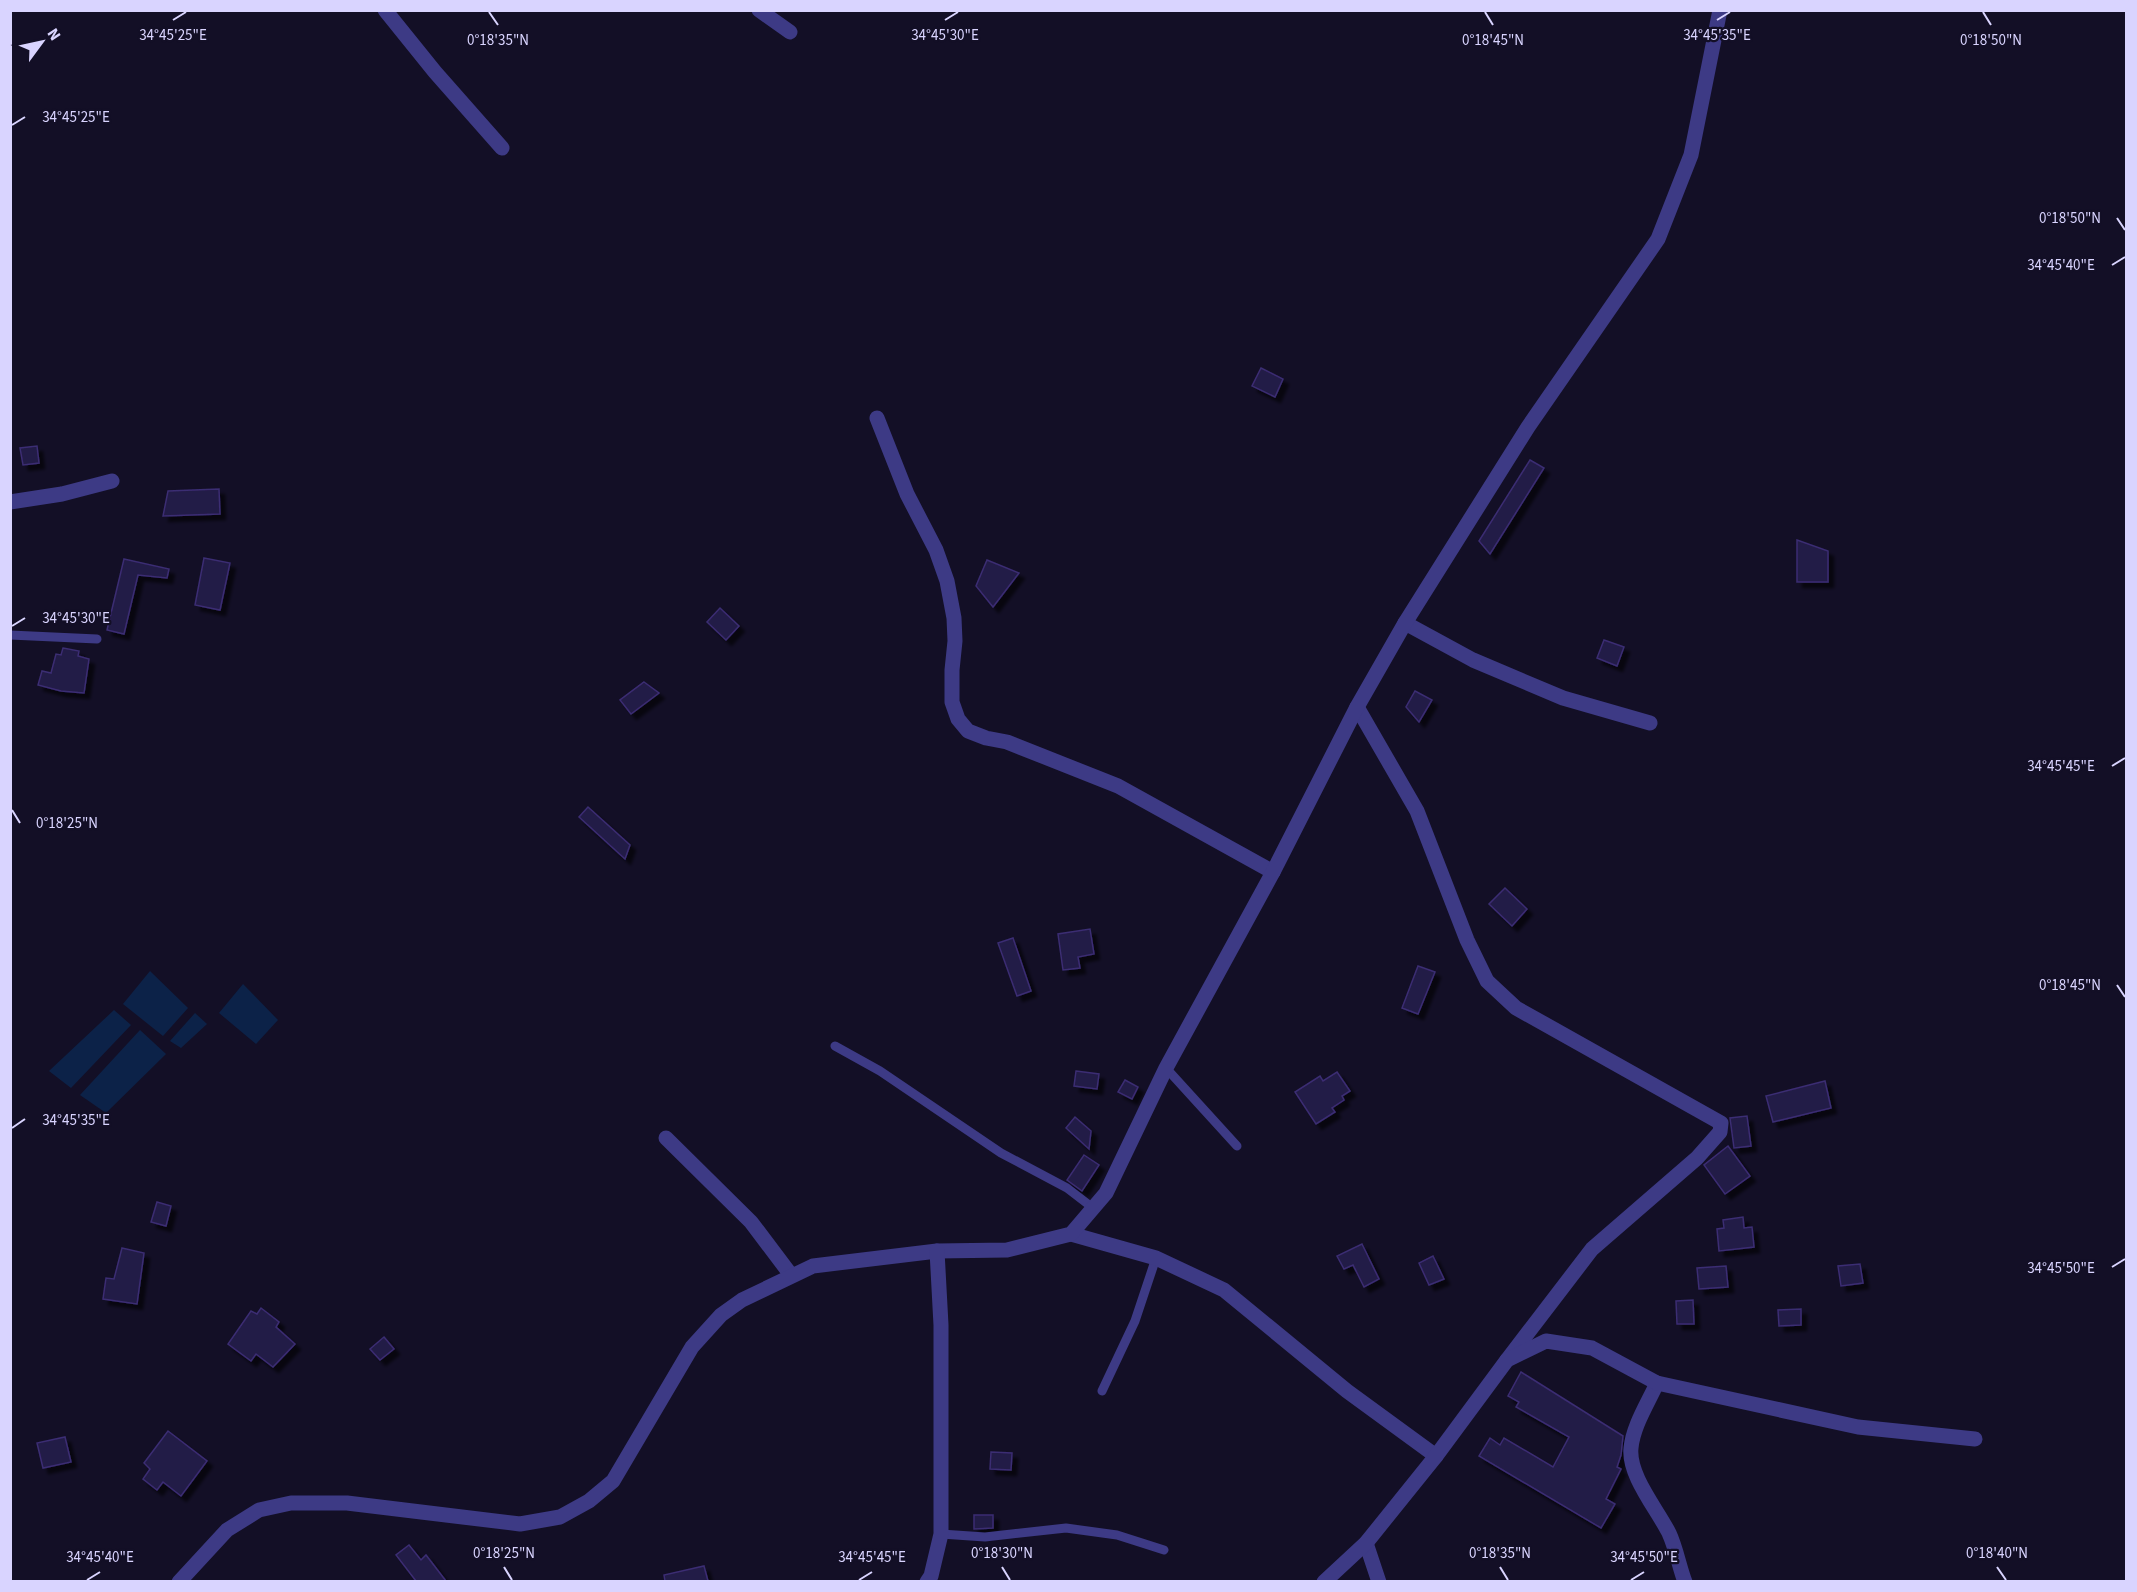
<svg xmlns="http://www.w3.org/2000/svg" width="2137" height="1592" viewBox="0 0 2137 1592" font-family="'Source Sans 3',sans-serif">
	<style>
		.water { fill: #0c2248 }
		.building { fill: #241b47; stroke: #3b2d73; stroke-width: 1.5; filter: url(#shadow) }
		.lines { fill: none; stroke-linecap: round; stroke-linejoin: round }
		.lane { stroke: #3d3a85; stroke-width: 9 }
		.street { stroke: #3d3a85; stroke-width: 15 }
		.ticks { fill: none; stroke: #d9d4ff; stroke-width: 2 }
		.ticks-label { font-size: 15px; text-anchor: middle; fill: #d9d4ff; stroke: #130f26; stroke-width: 4.5; stroke-linejoin: round; paint-order: stroke }
	</style>
	<defs>
		<filter id="shadow"><feDropShadow dx="5.5" dy="5.5" stdDeviation="1.5" flood-color="#0009"/></filter>
	</defs>
	<rect width="100%" height="100%" fill="#130f26"/>
	<!-- water -->
	<g class="water">
		<polygon points="150,971 188,1008 163,1036 123,1004"/>
		<polygon points="243,984 278,1020 256,1044 219,1013"/>
		<polygon points="114,1010 131,1025 71,1088 49,1071"/>
		<polygon points="195,1013 207,1024 181,1048 170,1041"/>
		<polygon points="140,1030 166,1054 106,1113 80,1095"/>
	</g>
	<!-- building -->
	<g class="building">
		<polygon points="1261,368 1283,379 1275,397 1252,386"/>
		<polygon points="37,446 39,463 23,465 20,448"/>
		<polygon points="1530,460 1544,468 1490,554 1479,541"/>
		<polygon points="219,489 220,514 163,516 168,491"/>
		<polygon points="1797,540 1828,551 1828,582 1797,582"/>
		<polygon points="204,558 230,563 220,610 195,605"/>
		<polygon points="124,559 169,569 167,578 138,575 124,634 107,630"/>
		<polygon points="987,560 1019,573 993,607 976,586"/>
		<polygon points="720,608 739,626 726,640 707,622"/>
		<polygon points="1604,640 1624,647 1617,666 1597,658"/>
		<polygon points="63,648 79,651 78,656 89,659 84,693 61,691 38,685 42,671 51,673 56,654 61,655"/>
		<polygon points="644,682 659,693 631,714 620,700"/>
		<polygon points="1415,691 1432,700 1419,722 1406,707"/>
		<polygon points="588,807 630,845 625,859 579,817"/>
		<polygon points="1505,888 1527,909 1512,926 1489,904"/>
		<polygon points="1090,929 1094,954 1078,957 1080,968 1063,970 1058,934"/>
		<polygon points="1013,938 1031,991 1017,996 998,943"/>
		<polygon points="1418,966 1435,972 1418,1014 1402,1008"/>
		<polygon points="1076,1071 1099,1074 1097,1089 1074,1086"/>
		<polygon points="1337,1072 1350,1091 1342,1096 1344,1100 1332,1108 1335,1112 1316,1124 1295,1092 1320,1076 1323,1081"/>
		<polygon points="1125,1080 1138,1087 1132,1099 1118,1092"/>
		<polygon points="1825,1081 1831,1108 1773,1122 1766,1096"/>
		<polygon points="1747,1116 1751,1146 1734,1148 1730,1118"/>
		<polygon points="1075,1117 1091,1131 1089,1149 1066,1128"/>
		<polygon points="1728,1146 1750,1176 1725,1194 1704,1165"/>
		<polygon points="1084,1155 1099,1165 1082,1191 1067,1180"/>
		<polygon points="157,1202 171,1206 166,1226 151,1222"/>
		<polygon points="1743,1217 1744,1228 1752,1227 1754,1247 1719,1251 1717,1229 1724,1228 1723,1220"/>
		<polygon points="1362,1244 1379,1279 1364,1287 1353,1265 1344,1269 1337,1256"/>
		<polygon points="122,1248 144,1253 137,1304 103,1299 106,1278 114,1279"/>
		<polygon points="1433,1256 1444,1279 1429,1285 1419,1263"/>
		<polygon points="1860,1264 1863,1283 1841,1286 1838,1266"/>
		<polygon points="1726,1266 1728,1287 1699,1289 1697,1268"/>
		<polygon points="1693,1300 1694,1324 1677,1324 1676,1301"/>
		<polygon points="261,1308 279,1322 276,1327 295,1344 273,1367 256,1354 251,1361 228,1344 251,1311 257,1314"/>
		<polygon points="1801,1309 1801,1325 1779,1326 1778,1310"/>
		<polygon points="384,1337 394,1349 380,1360 370,1349"/>
		<polygon points="1521,1372 1623,1436 1621,1455 1617,1467 1621,1469 1606,1499 1615,1504 1601,1528 1479,1456 1490,1438 1500,1445 1504,1438 1553,1467 1569,1437 1516,1407 1519,1402 1508,1396"/>
		<polygon points="168,1431 207,1461 181,1496 163,1482 157,1490 143,1479 150,1469 144,1463"/>
		<polygon points="65,1437 71,1462 43,1468 37,1443"/>
		<polygon points="991,1452 1012,1453 1011,1470 990,1469"/>
		<polygon points="974,1515 993,1515 993,1528 974,1529"/>
		<polygon points="409,1545 421,1560 426,1555 446,1581 416,1581 396,1555"/>
		<polygon points="704,1566 708,1581 665,1581 664,1575"/>
	</g>
	<g class="lines">
		<!-- lane -->
		<g class="lane">
			<polyline points="10,635 97,639"/>
			<polyline points="835,1046 880,1071 1001,1153 1067,1188 1093,1208"/>
			<polyline points="1166,1068 1237,1146"/>
			<polyline points="1102,1391 1135,1321 1156,1258"/>
			<polyline points="941,1534 985,1537 1066,1528 1117,1535 1164,1550"/>
		</g>
		<!-- street -->
		<g class="street">
			<polyline points="385,10 435,72 502,148"/>
			<polyline points="759,10 790,32"/>
			<polyline points="877,418 907,494 936,550 947,581 954,618 955,641 952,670 952,702 958,719 968,731 986,738 1007,742 1118,786 1273,872"/>
			<polyline points="10,502 62,494 112,481"/>
			<polyline points="1405,623 1473,660 1563,698 1650,723"/>
			<polyline points="1357,707 1417,811 1467,940 1487,981 1516,1008 1721,1123 1720,1132 1697,1158 1592,1249 1507,1360"/>
			<polyline points="666,1138 751,1222 791,1275"/>
			<polyline points="1071,1234 1156,1258 1224,1290 1347,1391 1436,1456"/>
			<path d="M1657 1383C1648 1403 1633 1426 1631 1448 1628 1475 1657 1509 1669 1533 1676 1548 1679 1566 1685 1582"/>
			<polyline points="1366,1543 1379,1582"/>
			<polyline points="179,1582 227,1530 259,1510 291,1503 347,1503 520,1524 560,1517 589,1501 613,1481 692,1347 721,1315 742,1300 813,1266 937,1251 1007,1250 1071,1234 1106,1193 1166,1068 1273,872 1357,707 1405,623 1528,427 1658,239 1691,155 1720,10"/>
			<polyline points="927,1582 931,1576 941,1534 941,1325 937,1251"/>
			<polyline points="1324,1582 1366,1543 1436,1456 1507,1360 1546,1341 1592,1348 1657,1383 1858,1427 1975,1439"/>
		</g>
	</g>
	<!-- ticks -->
	<path class="ticks" d="M489 12 498 25M1485 12 1493 25M1983 12 1991 25M173 20 186 12M945 20 958 12M1717 20 1730 12M12 125 25 117M2117 218 2125 230M2112 265 2125 257M12 626 25 618M2112 766 2125 758M12 810 20 823M2117 985 2125 997M12 1128 25 1119M2112 1267 2125 1259M504 1567 512 1580M1002 1567 1010 1580M1500 1567 1508 1580M1997 1567 2006 1580M87 1580 100 1572M859 1580 872 1572M1631 1580 1644 1572"/>
	<g class="ticks-label">
		<text x="173" y="40">34°45'25"E</text>
		<text x="945" y="40">34°45'30"E</text>
		<text x="1717" y="40">34°45'35"E</text>
		<text x="1991" y="45">0°18'50"N</text>
		<text x="498" y="45">0°18'35"N</text>
		<text x="1493" y="45">0°18'45"N</text>
		<text x="76" y="122">34°45'25"E</text>
		<text x="2070" y="223">0°18'50"N</text>
		<text x="2061" y="270">34°45'40"E</text>
		<text x="76" y="623">34°45'30"E</text>
		<text x="2061" y="771">34°45'45"E</text>
		<text x="67" y="828">0°18'25"N</text>
		<text x="2070" y="990">0°18'45"N</text>
		<text x="76" y="1125">34°45'35"E</text>
		<text x="2061" y="1273">34°45'50"E</text>
		<text x="504" y="1558">0°18'25"N</text>
		<text x="1002" y="1558">0°18'30"N</text>
		<text x="1500" y="1558">0°18'35"N</text>
		<text x="1997" y="1558">0°18'40"N</text>
		<text x="100" y="1562">34°45'40"E</text>
		<text x="872" y="1562">34°45'45"E</text>
		<text x="1644" y="1562">34°45'50"E</text>
	</g>
	<!-- border -->
	<rect width="2137" height="1592" fill="none" stroke="#d9d4ff" stroke-width="24"/>
	<!-- north arrow -->
	<g transform="translate(42 42) rotate(57)" stroke="#130f26" stroke-width="4.5" paint-order="stroke">
	<path d="M0-4.5L10 22L0 15L-10 22Z" fill="#d9d4ff"/>
	<text y="-9" font-size="16" font-weight="bold" text-anchor="middle" fill="#d9d4ff">N</text>
	</g>
</svg>
